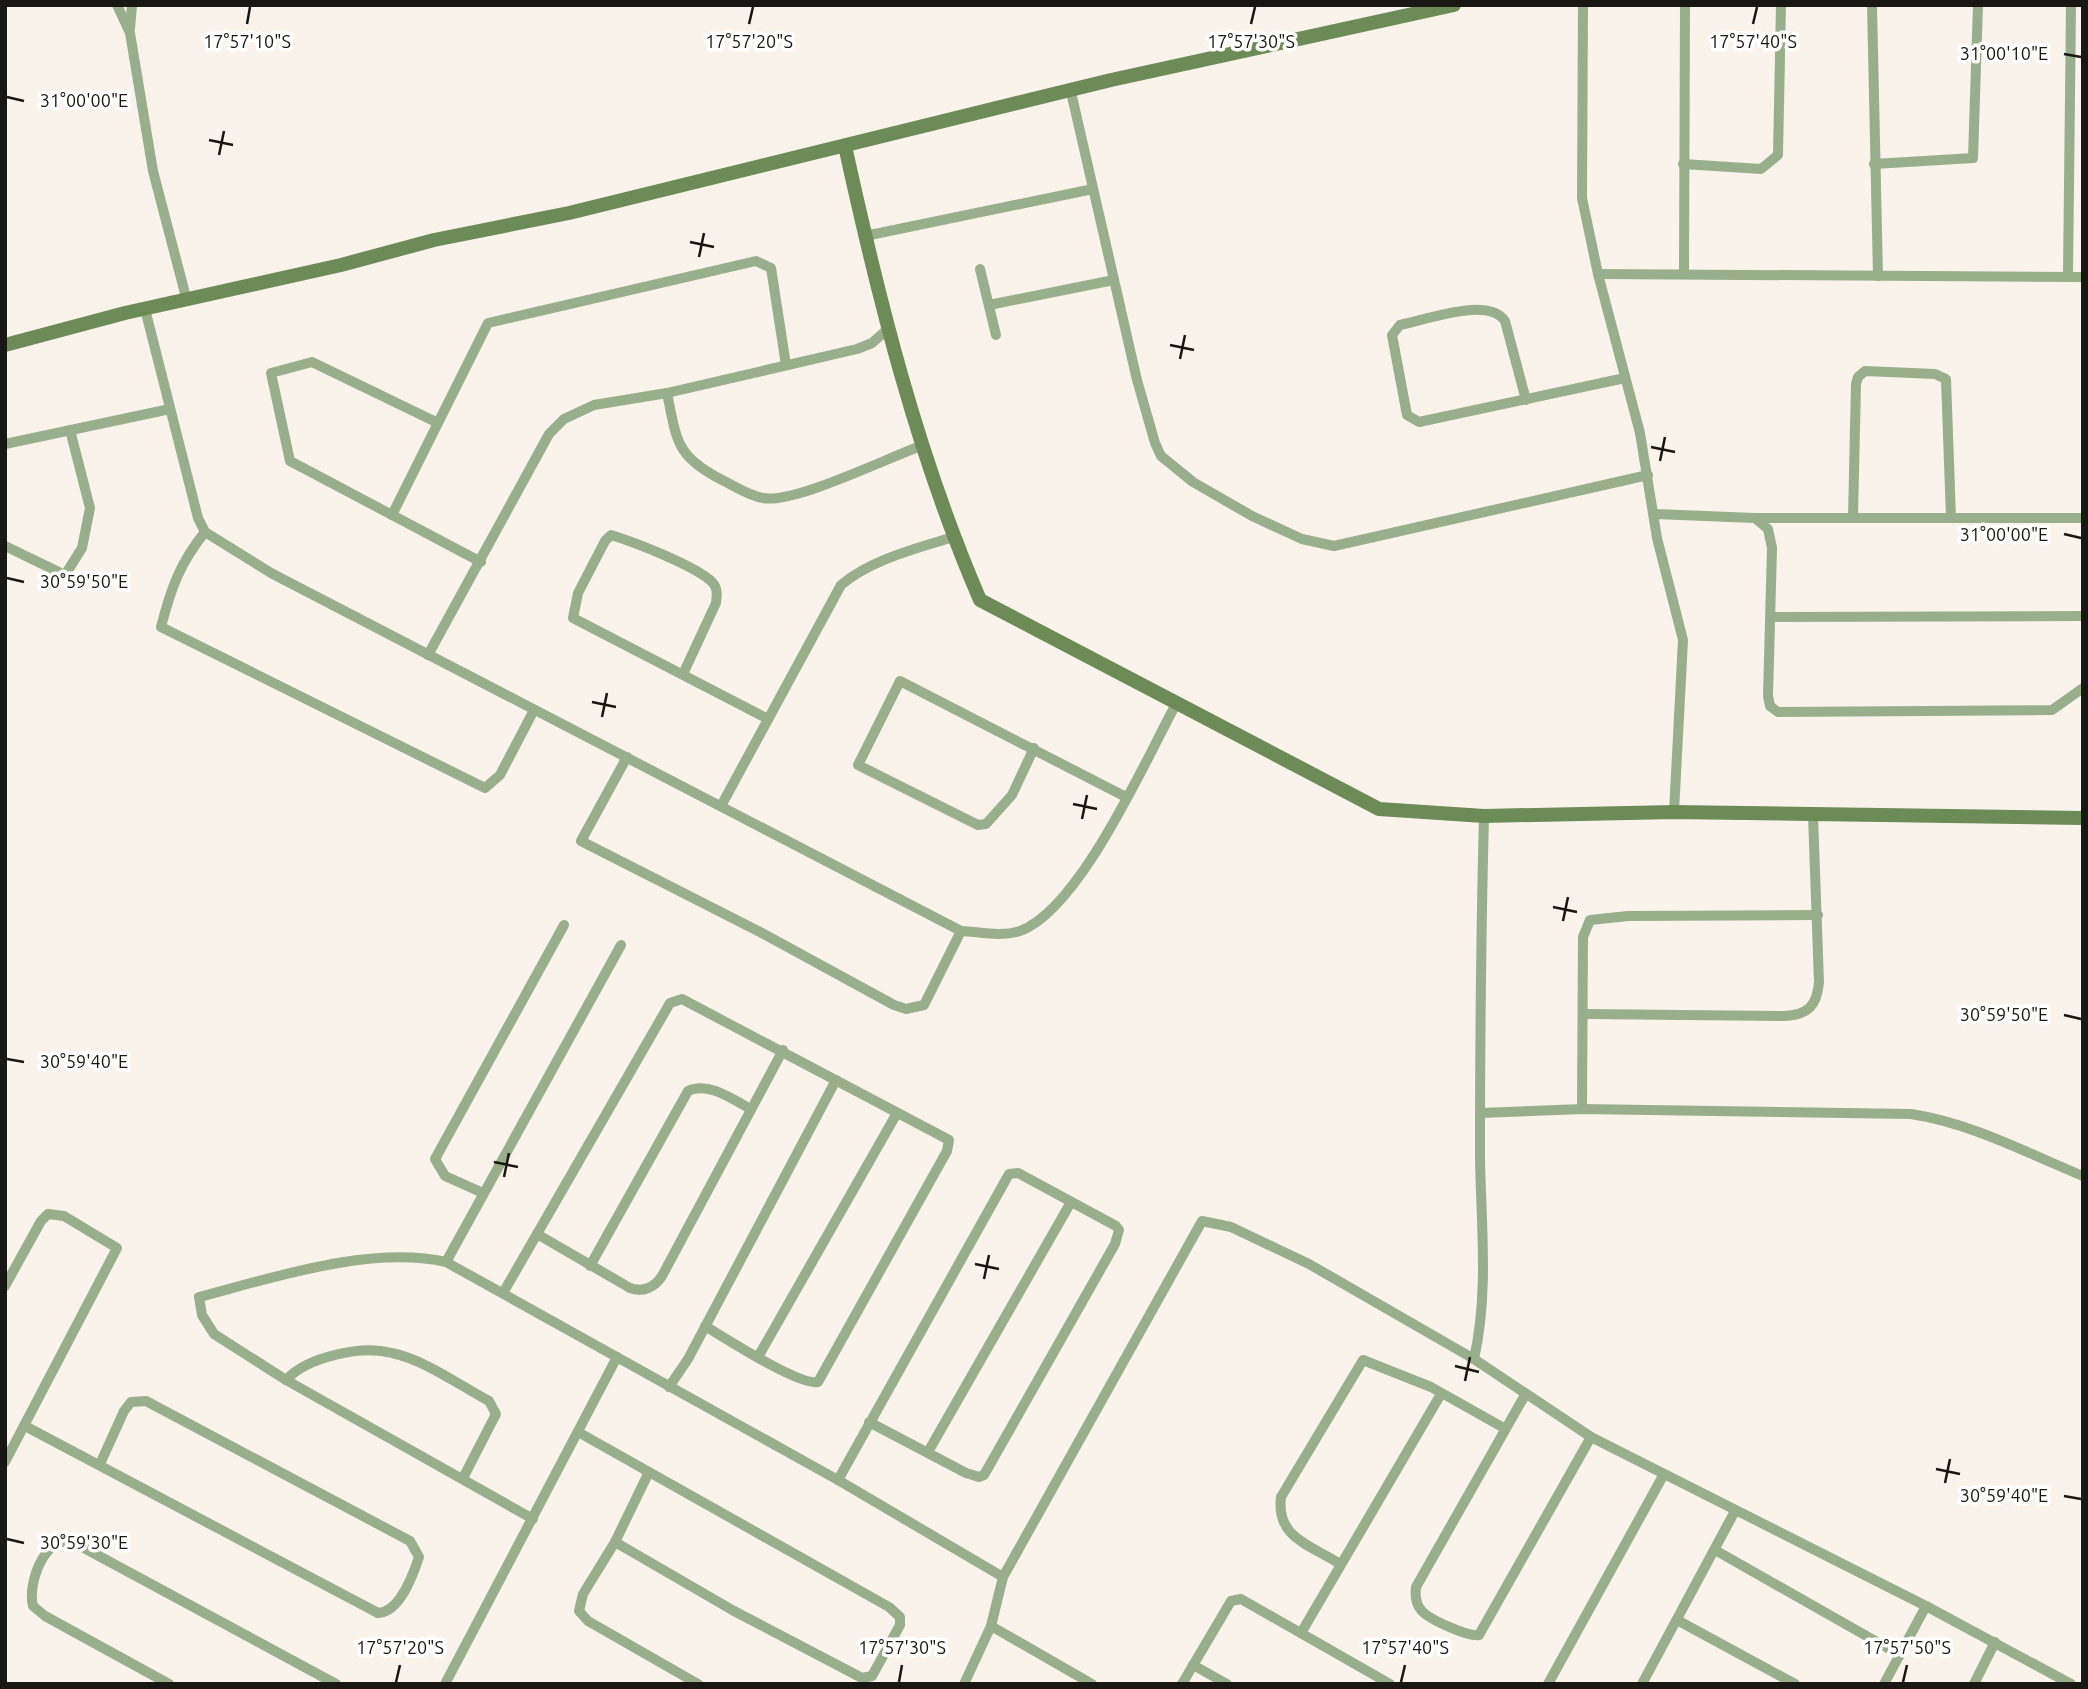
<svg xmlns="http://www.w3.org/2000/svg" width="2088" height="1689" viewBox="0 0 2088 1689" font-family="Ubuntu,sans-serif">
	<style>
		.lines { fill: none; stroke-linecap: round; stroke-linejoin: round }
		.street { stroke: #99ae8b; stroke-width: 10 }
		.secondary { stroke: #6d8b57; stroke-width: 14 }
		.ticks { fill: none; stroke: #191714; stroke-width: 2.5 }
		.ticks-label { font-size: 18px; text-anchor: middle; fill: #191714; stroke: #fff; stroke-width: 7; stroke-linejoin: round; paint-order: stroke }
	</style>
	<rect width="100%" height="100%" fill="#faf3eb"/>
	<g class="lines">
		<!-- street -->
		<g class="street">
			<polyline points="117,5 130,33 153,171 187,301"/>
			<polyline points="1583,5 1582,198 1598,274 1640,433 1657,538 1683,640 1674,812"/>
			<polyline points="1872,5 1878,276"/>
			<polyline points="130,29 132,5"/>
			<polyline points="1071,92 1137,380 1155,443 1161,456 1193,482 1252,516 1302,539 1334,546 1648,475"/>
			<polyline points="1683,164 1761,169 1778,155 1781,5"/>
			<polyline points="1874,164 1973,158 1978,5"/>
			<polyline points="865,236 1093,189"/>
			<polyline points="980,269 996,335"/>
			<polyline points="1598,274 2083,277"/>
			<polyline points="1684,274 1685,5"/>
			<polyline points="2068,276 2071,5"/>
			<polyline points="989,305 1114,280"/>
			<path d="M145 309 198 518 205 532 271 573 961 931C980 932 1002 937 1020 931 1080 909 1145 761 1176 704"/>
			<path d="M667 393C677 442 676 457 724 481 736 487 750 496 763 498 794 504 887 458 921 446"/>
			<path d="M1526 400 1505 321C1488 296 1426 320 1400 325L1392 335 1407 415 1419 422 1625 378"/>
			<polyline points="436,422 312,362 271,373 290,461 481,562"/>
			<polyline points="5,444 170,409"/>
			<polyline points="1655,514 1755,518 2083,518"/>
			<polyline points="392,515 488,323 756,261 771,268 786,365"/>
			<polyline points="1853,517 1856,384 1858,377 1865,371 1935,374 1946,379 1951,518"/>
			<polyline points="1755,518 1768,529 1772,548 1768,696 1770,706 1778,712 2052,710 2083,688"/>
			<path d="M205 532C180 563 171 588 161 627L485 788 500 775 534 710"/>
			<polyline points="5,546 65,575 82,548 90,508 70,430"/>
			<polyline points="1771,617 2083,616"/>
			<polyline points="428,655 549,434 564,419 594,405 667,393 857,349 872,343 889,328"/>
			<path d="M683 674 716 603C717 595 718 588 712 582 696 566 634 542 611 535L605 541 578 593 573 618 768 719"/>
			<polyline points="1034,748 1012,795 986,824 978,825 858,765 900,681 1126,797"/>
			<polyline points="627,757 581,841 760,932 894,1005 906,1009 924,1005 961,931"/>
			<path d="M721 806 841 585C872 559 916 549 953 537"/>
			<path d="M1585 1014 1784 1016C1808 1015 1817 1006 1819 982L1813 816"/>
			<polyline points="1582,1109 1583,937 1590,920 1628,916 1818,915"/>
			<path d="M1480 1113 1582 1109 1911 1114C1971 1123 2027 1153 2083 1176"/>
			<polyline points="483,1193 445,1176 435,1159 564,925"/>
			<path d="M537 1234 630 1288C643 1293 655 1287 662 1276L783 1050"/>
			<polyline points="446,1262 621,945"/>
			<path d="M590 1266 688 1091C709 1081 733 1100 751 1109"/>
			<polyline points="5,1286 41,1221 48,1214 64,1216 117,1248 5,1462"/>
			<path d="M503 1293 670 1003 682 999 949 1140 947 1151 818 1382C799 1386 725 1338 705 1326"/>
			<polyline points="758,1357 897,1113"/>
			<path d="M1474 1359C1489 1293 1481 1224 1480 1157 1480 1044 1481 930 1484 816"/>
			<path d="M286 1380C307 1357 361 1345 392 1353 425 1360 459 1385 489 1401L496 1414 463 1478"/>
			<polyline points="669,1387 688,1359 836,1080"/>
			<path d="M1525 1395 1416 1587C1415 1595 1415 1603 1421 1610 1428 1619 1468 1637 1479 1635L1591 1437"/>
			<path d="M25 1426 378 1613C400 1612 413 1575 419 1557L410 1541 146 1401 131 1402 124 1411 100 1464"/>
			<polyline points="578,1432 889,1607 900,1617 900,1625 872,1676 862,1678 734,1611 615,1542"/>
			<polyline points="928,1452 1071,1202"/>
			<polyline points="649,1472 615,1542 583,1594 579,1611 588,1621 698,1684"/>
			<polyline points="838,1480 1009,1174 1018,1173 1116,1226 1119,1230 1115,1244 984,1475 979,1477 966,1473 869,1422"/>
			<path d="M533 1519 286 1380 214 1334 202 1315 199 1297C272 1278 371 1245 446 1262L838 1480 1003 1577"/>
			<polyline points="1715,1550 1900,1655"/>
			<path d="M1340 1564C1309 1544 1276 1538 1281 1497L1363 1360 1431 1387 1504 1428"/>
			<polyline points="1677,1620 1795,1684"/>
			<polyline points="991,1626 1092,1684"/>
			<polyline points="1301,1633 1441,1394"/>
			<polyline points="1193,1665 1227,1684"/>
			<path d="M169 1684 45 1616 33 1606C27 1584 45 1534 73 1542L336 1684"/>
			<polyline points="445,1684 617,1357"/>
			<polyline points="964,1684 991,1626 1003,1577 1202,1221 1231,1227 1309,1264 1474,1359 1591,1437 1926,1606 2071,1684"/>
			<polyline points="1182,1684 1231,1601 1241,1599 1390,1684"/>
			<polyline points="1548,1684 1664,1474"/>
			<polyline points="1642,1684 1735,1511"/>
			<polyline points="1884,1684 1926,1606"/>
			<polyline points="1974,1684 1995,1642"/>
		</g>
		<!-- secondary -->
		<g class="secondary">
			<path d="M845 146C879 301 917 454 980 600L1379 809 1484 816 1674 812 2083 818"/>
			<polyline points="5,345 125,313 341,265 434,240 569,213 1111,80 1454,5"/>
		</g>
	</g>
	<!-- ticks -->
	<path class="ticks" d="M247 24 250 7M749 24 753 7M1251 24 1255 7M1753 24 1757 7M2064 54 2081 57M7 97 24 101M209 140 233 145M219 155 224 131M690 242 714 247M699 257 704 233M1170 345 1194 350M1180 359 1185 335M1651 447 1675 452M1660 461 1665 437M2064 534 2081 538M7 578 24 582M592 702 616 707M602 717 607 693M1073 804 1097 809M1082 819 1087 795M1553 907 1577 912M1563 921 1568 897M2064 1015 2081 1019M7 1059 24 1062M494 1162 518 1167M504 1177 509 1153M975 1264 999 1269M984 1279 989 1255M1455 1366 1479 1372M1465 1381 1470 1357M1936 1469 1960 1474M1945 1483 1950 1459M2064 1496 2081 1499M7 1539 24 1543M396 1682 400 1665M899 1682 902 1665M1401 1682 1405 1665M1903 1682 1907 1665"/>
	<g class="ticks-label">
		<text x="247" y="48">17°57'10"S</text>
		<text x="749" y="48">17°57'20"S</text>
		<text x="1251" y="48">17°57'30"S</text>
		<text x="1753" y="48">17°57'40"S</text>
		<text x="2004" y="60">31°00'10"E</text>
		<text x="84" y="107">31°00'00"E</text>
		<text x="2004" y="541">31°00'00"E</text>
		<text x="84" y="588">30°59'50"E</text>
		<text x="2004" y="1021">30°59'50"E</text>
		<text x="84" y="1068">30°59'40"E</text>
		<text x="2004" y="1502">30°59'40"E</text>
		<text x="84" y="1549">30°59'30"E</text>
		<text x="400" y="1654">17°57'20"S</text>
		<text x="902" y="1654">17°57'30"S</text>
		<text x="1405" y="1654">17°57'40"S</text>
		<text x="1907" y="1654">17°57'50"S</text>
	</g>
	<!-- border -->
	<rect width="2088" height="1689" fill="none" stroke="#191714" stroke-width="14"/>
</svg>
